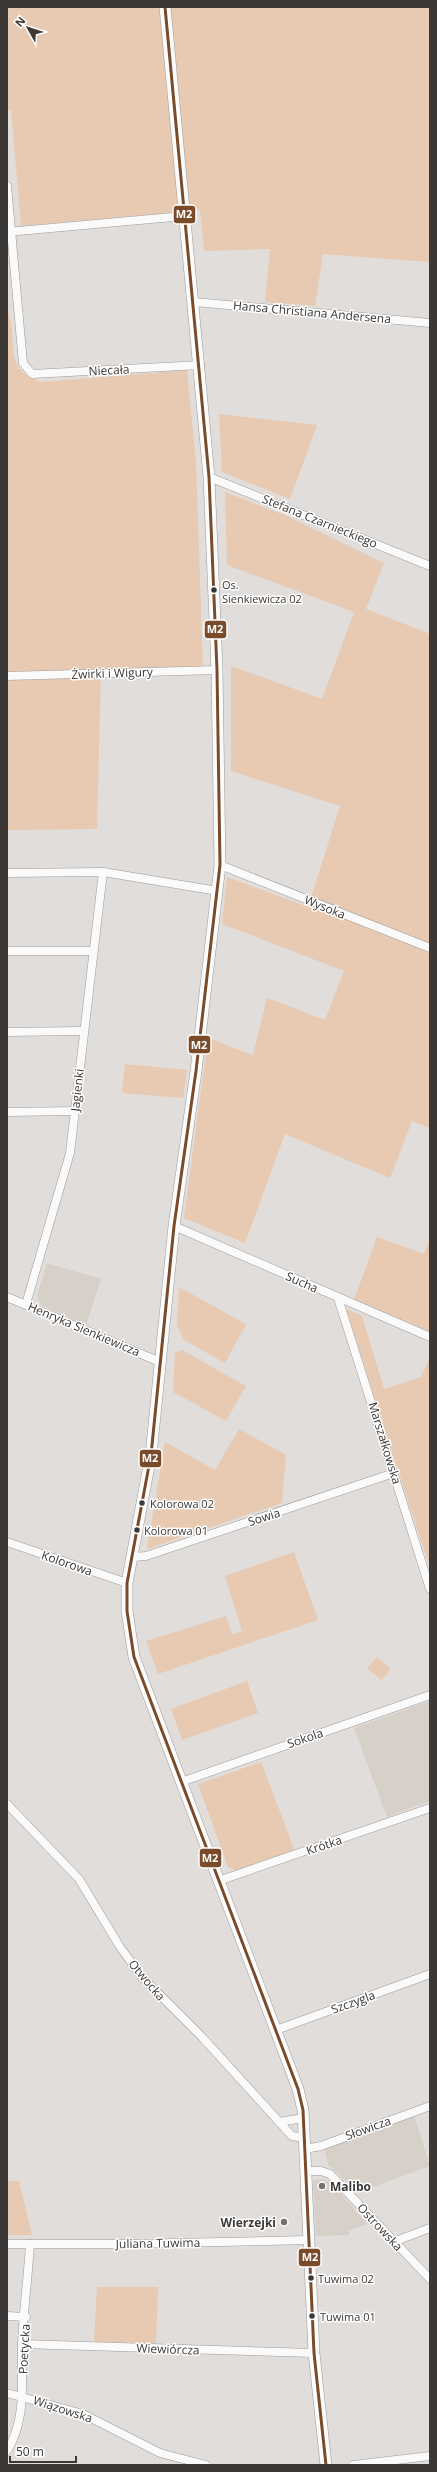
<svg xmlns="http://www.w3.org/2000/svg" width="437" height="2472" viewBox="0 0 437 2472" font-family="'Open Sans',sans-serif">
	<style>
		.built { fill: #d7d0c9 }
		.green { fill: #e7cab1 }
		.lines { fill: none; stroke-linecap: round; stroke-linejoin: round }
		.street-casing { stroke: #9d9b99; stroke-width: 9 }
		.secondary-casing { stroke: #9d9b99; stroke-width: 12 }
		.street { stroke: #fafafa; stroke-width: 8 }
		.secondary { stroke: #fafafa; stroke-width: 11 }
		.bus-1-casing { stroke: #fff; stroke-width: 6 }
		.bus-1 { stroke: #7a4b2a; stroke-width: 3 }
		.bus-dot { fill: #3b3836; stroke: #fff; stroke-width: 1.5 }
		.poi-dot { fill: #757270; stroke: #fff; stroke-width: 1.5 }
		.labels { text-anchor: middle; dominant-baseline: central; stroke-width: 3; stroke-linejoin: round; paint-order: stroke }
		.bus-label { font-size: 11px; fill: #3b3836; stroke: #fff; text-anchor: start }
		.street-label { font-size: 12px; fill: #3b3836; stroke: #fff }
		.poi-label { font-size: 12px; font-weight: bold; fill: #3b3836; stroke: #fff; text-anchor: start }
		.line-badge { stroke: #fff; stroke-width: 1.5 }
		.badge-label { font-size: 11px; text-anchor: middle; font-weight: bold; fill: #fff }
	</style>
	<rect width="100%" height="100%" fill="#e0dddb"/>
	<!-- built -->
	<g class="built">
		<polygon points="47,1263 101,1279 86,1325 41,1305 37,1296"/>
		<polygon points="430,1701 430,1801 387,1817 354,1728"/>
		<polygon points="414,2115 430,2166 357,2193 328,2164 325,2151 326,2147"/>
		<polygon points="323,2179 331,2182 367,2224 349,2231 349,2235 316,2236 313,2180"/>
	</g>
	<!-- green -->
	<g class="green">
		<polygon points="7,7 430,7 430,262 323,254 315,306 265,302 270,249 204,251 200,210 21,226 11,110 7,111"/>
		<path d="M7 310C20 340 0 370 42 382L187 370 196 462 203 667 101 671 97 829 7 830Z"/>
		<polygon points="219,414 317,425 290,499 222,472"/>
		<polygon points="225,492 287,516 384,563 366,609 430,634 430,1128 412,1121 390,1178 285,1134 245,1243 184,1218 208,1038 253,1055 267,998 325,1020 344,971 222,924 227,877 308,907 340,806 231,771 231,666 322,699 354,612 227,565"/>
		<polygon points="125,1064 187,1070 183,1098 122,1093"/>
		<polygon points="377,1237 424,1254 430,1239 430,1331 354,1300"/>
		<polygon points="179,1287 246,1324 225,1363 184,1340 177,1326"/>
		<polygon points="346,1309 362,1316 384,1389 421,1377 430,1357 430,1561 428,1562"/>
		<polygon points="182,1350 246,1386 226,1421 173,1392 175,1353"/>
		<polygon points="239,1429 286,1455 282,1503 147,1549 165,1442 215,1470"/>
		<polygon points="294,1552 318,1620 158,1674 146,1641 226,1616 232,1635 242,1631 225,1576"/>
		<polygon points="377,1657 391,1669 381,1680 367,1668"/>
		<polygon points="247,1681 258,1713 182,1740 171,1709"/>
		<polygon points="261,1762 295,1851 238,1871 228,1867 198,1784"/>
		<polygon points="7,2181 19,2181 32,2235 7,2235"/>
		<polygon points="97,2287 158,2287 156,2343 94,2342"/>
	</g>
	<g class="lines">
		<!-- street casing -->
		<g class="street-casing">
			<g id="street">
				<polyline points="7,186 23,363 32,374 200,365"/>
				<polyline points="7,232 184,216"/>
				<polyline points="194,302 430,323"/>
				<polyline points="209,477 430,566"/>
				<polyline points="7,676 217,670"/>
				<polyline points="220,865 430,948"/>
				<polyline points="7,873 103,872 218,891"/>
				<polyline points="7,951 93,951"/>
				<polyline points="7,1032 83,1031"/>
				<polyline points="7,1112 75,1111"/>
				<polyline points="174,1226 430,1337"/>
				<polyline points="7,1297 160,1362"/>
				<polyline points="338,1298 430,1589"/>
				<polyline points="26,1304 70,1153 103,872"/>
				<polyline points="7,1542 127,1583"/>
				<polyline points="133,1557 146,1556 394,1473"/>
				<polyline points="181,1782 430,1695"/>
				<polyline points="7,1804 79,1879 120,1947 142,1977 202,2037 292,2136 305,2138"/>
				<polyline points="218,1881 430,1808"/>
				<polyline points="276,2030 430,1974"/>
				<polyline points="279,2122 304,2118"/>
				<polyline points="305,2149 321,2146 430,2106"/>
				<polyline points="306,2171 321,2171 330,2174 430,2279"/>
				<polyline points="393,2242 430,2228"/>
				<polyline points="7,2244 129,2244 309,2240"/>
				<polyline points="7,2316 26,2317"/>
				<polyline points="22,2344 314,2353"/>
				<polyline points="7,2393 83,2414 160,2453 206,2465"/>
				<path d="M7 2451C27 2418 21 2383 22 2346 23 2313 28 2278 30 2244"/>
				<polyline points="353,2465 430,2456"/>
			</g>
		</g>
		<!-- secondary casing -->
		<g class="secondary-casing">
			<polyline id="secondary" points="165,7 209,477 217,670 220,865 196,1071 174,1226 151,1455 127,1583 127,1611 134,1657 298,2089 303,2110 314,2353 326,2465"/>
		</g>
		<!-- street -->
		<use href="#street" class="street"/>
		<!-- secondary -->
		<use href="#secondary" class="secondary"/>
		<!-- bus-1 casing -->
		<g class="bus-1-casing">
			<polyline id="bus-1" points="165,7 209,477 217,670 220,865 196,1071 174,1226 151,1455 127,1583 127,1611 134,1657 298,2089 303,2110 314,2353 326,2465"/>
		</g>
		<!-- bus-1 -->
		<use href="#bus-1" class="bus-1"/>
	</g>
	<!-- markers -->
	<g class="bus-dot">
		<circle cx="214" cy="590" r="3.5"/>
		<circle cx="142" cy="1503" r="3.5"/>
		<circle cx="137" cy="1530" r="3.5"/>
		<circle cx="311" cy="2278" r="3.5"/>
		<circle cx="312" cy="2316" r="3.5"/>
	</g>
	<g class="poi-dot">
		<circle cx="322" cy="2186" r="4"/>
		<circle cx="284" cy="2222" r="4"/>
	</g>
	<g class="labels">
		<!-- bus labels -->
		<g class="bus-label">
			<text x="222" y="584">Os.<tspan x="222" dy="14">Sienkiewicza 02</tspan></text>
			<text x="150" y="1503">Kolorowa 02</text>
			<text x="144" y="1530">Kolorowa 01</text>
			<text x="318" y="2278">Tuwima 02</text>
			<text x="320" y="2316">Tuwima 01</text>
		</g>
		<!-- street labels -->
		<g class="street-label">
			<text transform="translate(312 312) rotate(5)">Hansa Christiana Andersena</text>
			<text transform="translate(109 370) rotate(-3)">Niecała</text>
			<text transform="translate(320 521) rotate(22)">Stefana Czarnieckiego</text>
			<text transform="translate(112 673) rotate(-2)">Żwirki i Wigury</text>
			<text transform="translate(325 907) rotate(22)">Wysoka</text>
			<text transform="translate(77 1090) rotate(-84)">Jagienki</text>
			<text transform="translate(302 1282) rotate(24)">Sucha</text>
			<text transform="translate(84 1329) rotate(23)">Henryka Sienkiewicza</text>
			<text transform="translate(385 1443) rotate(73)">Marszałkowska</text>
			<text transform="translate(264 1517) rotate(-18)">Sowia</text>
			<text transform="translate(67 1563) rotate(19)">Kolorowa</text>
			<text transform="translate(305 1738) rotate(-19)">Sokola</text>
			<text transform="translate(324 1845) rotate(-19)">Krótka</text>
			<text transform="translate(147 1980) rotate(50)">Otwocka</text>
			<text transform="translate(353 2002) rotate(-20)">Szczygla</text>
			<text transform="translate(368 2128) rotate(-20)">Słowicza</text>
			<text transform="translate(380 2227) rotate(47)">Ostrowska</text>
			<text transform="translate(158 2243) rotate(-1)">Juliana Tuwima</text>
			<text transform="translate(24 2349) rotate(-87)">Poetycka</text>
			<text transform="translate(168 2349) rotate(2)">Wiewiórcza</text>
			<text transform="translate(63 2409) rotate(18)">Wiązowska</text>
		</g>
		<!-- poi labels -->
		<g class="poi-label">
			<text x="330" y="2186">Malibo</text>
			<text x="276" y="2222" text-anchor="end">Wierzejki</text>
		</g>
	</g>
	<g class="line-badge">
		<rect x="173" y="205" width="23" height="19" rx="4" fill="#7a4b2a"/>
		<rect x="204" y="620" width="23" height="19" rx="4" fill="#7a4b2a"/>
		<rect x="188" y="1035" width="23" height="19" rx="4" fill="#7a4b2a"/>
		<rect x="139" y="1449" width="23" height="19" rx="4" fill="#7a4b2a"/>
		<rect x="199" y="1848" width="23" height="20" rx="4" fill="#7a4b2a"/>
		<rect x="298" y="2248" width="23" height="19" rx="4" fill="#7a4b2a"/>
	</g>
	<g class="badge-label">
		<text x="184" y="218">M2</text>
		<text x="215" y="633">M2</text>
		<text x="199" y="1049">M2</text>
		<text x="150" y="1462">M2</text>
		<text x="210" y="1862">M2</text>
		<text x="310" y="2261">M2</text>
	</g>
	<!-- border -->
	<rect width="437" height="2472" fill="none" stroke="#3b3836" stroke-width="16"/>
	<!-- north arrow -->
	<g transform="translate(28 28) rotate(309)" stroke="#ffffff" stroke-width="3" paint-order="stroke">
	<path d="M0-3L7 15L0 10L-7 15Z" fill="#3b3836"/>
	<text y="-6" font-size="11" font-weight="bold" text-anchor="middle" fill="#3b3836">N</text>
	</g>
	<!-- scale -->
	<path d="M10 2456v6h66v-6" fill="none" stroke="#3b3836" stroke-width="2"/>
	<text x="16" y="2456" font-size="12" fill="#3b3836" stroke="#ffffff" stroke-width="3" paint-order="stroke">50 m</text>
</svg>
